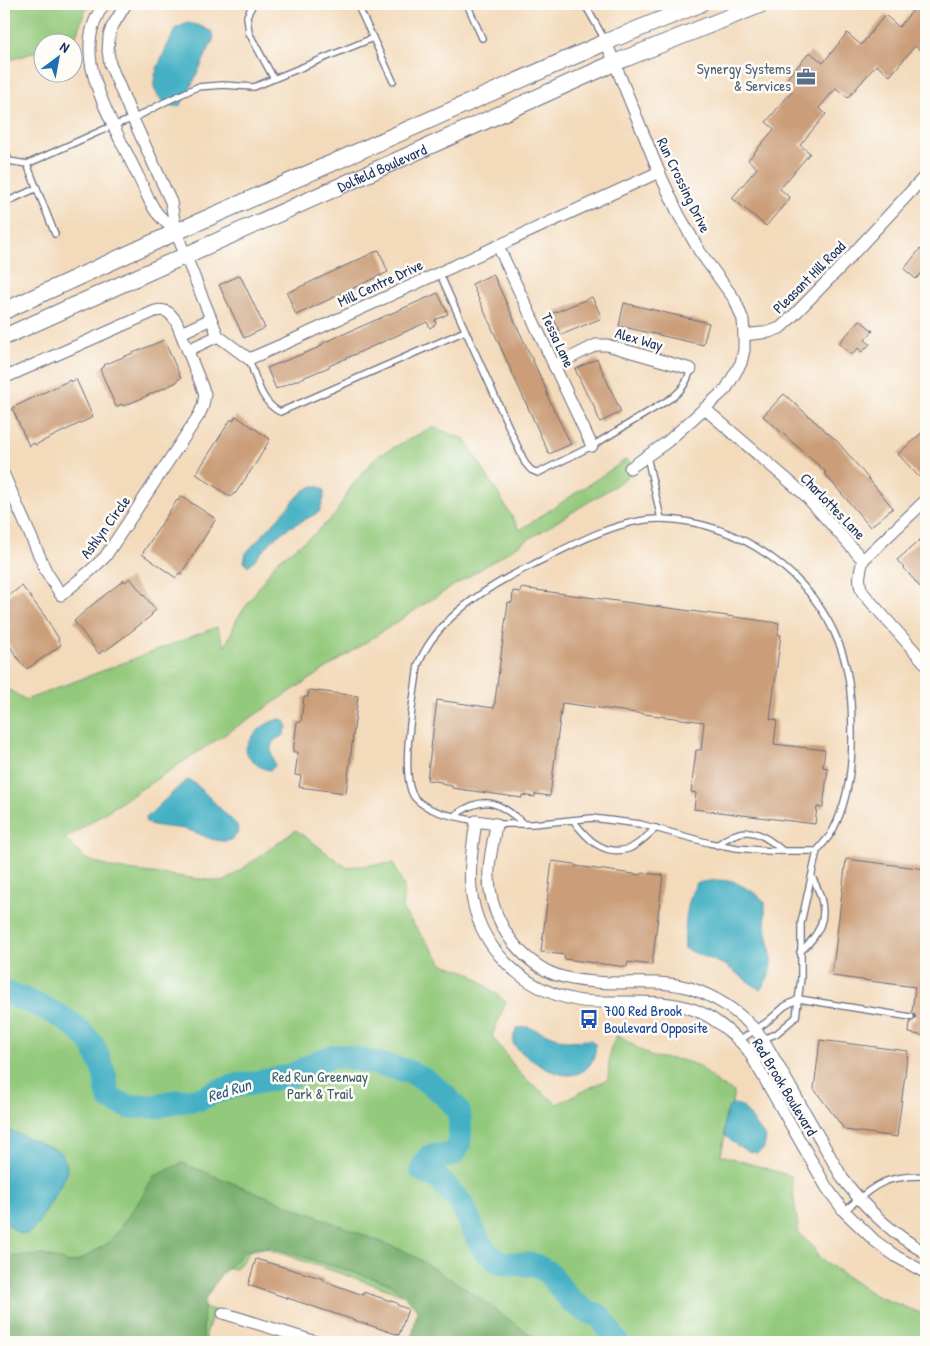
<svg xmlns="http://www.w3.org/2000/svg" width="930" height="1346" viewBox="0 0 930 1346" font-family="'Patrick Hand',sans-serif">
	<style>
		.green { fill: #93c97b; stroke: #577c6c }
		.forest { fill: #76ad6b; stroke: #486e64 }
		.water { fill: #45b0c4; stroke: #307091 }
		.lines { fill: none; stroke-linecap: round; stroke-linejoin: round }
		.river { stroke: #45b0c4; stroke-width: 24 }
		.building { fill: #cb9e79 }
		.service-casing { stroke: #676b7f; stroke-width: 8 }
		.minor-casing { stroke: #676b7f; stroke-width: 13 }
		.secondary-casing { stroke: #676b7f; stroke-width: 18 }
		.service { stroke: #fff; stroke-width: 5.5 }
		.minor { stroke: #fff; stroke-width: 11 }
		.secondary { stroke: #fff; stroke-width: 16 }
		.labels { text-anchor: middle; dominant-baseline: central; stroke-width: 5; stroke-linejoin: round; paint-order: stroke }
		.service-label { font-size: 15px; fill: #4e5e75; stroke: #fdfcf7; text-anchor: end }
		.street-label { font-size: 15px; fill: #1b2f5e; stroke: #fdfcf7 }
		.transit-label { font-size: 15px; fill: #164399; stroke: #fdfcf7; text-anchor: start }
		.park-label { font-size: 15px; fill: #3f5d67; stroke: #fdfcf7 }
		.water-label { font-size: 16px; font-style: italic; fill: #2a5c82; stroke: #fdfcf7 }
	</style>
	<rect width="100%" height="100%" fill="#fdfcf7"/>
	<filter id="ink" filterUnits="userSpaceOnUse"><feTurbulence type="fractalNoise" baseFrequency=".02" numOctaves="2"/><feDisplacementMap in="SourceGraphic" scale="10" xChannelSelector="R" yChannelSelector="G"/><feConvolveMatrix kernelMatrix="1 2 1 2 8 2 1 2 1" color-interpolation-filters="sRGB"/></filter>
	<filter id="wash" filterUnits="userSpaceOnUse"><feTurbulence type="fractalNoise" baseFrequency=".0096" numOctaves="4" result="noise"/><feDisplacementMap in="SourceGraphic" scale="20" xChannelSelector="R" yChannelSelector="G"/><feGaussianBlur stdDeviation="1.12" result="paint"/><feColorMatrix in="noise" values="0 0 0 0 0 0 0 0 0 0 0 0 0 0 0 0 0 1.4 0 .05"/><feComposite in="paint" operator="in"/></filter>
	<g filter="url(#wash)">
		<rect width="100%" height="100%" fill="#f3dabb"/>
		<!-- green -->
		<g class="green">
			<polygon points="4,4 88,4 74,40 65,42 42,42 42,50 4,62"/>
			<polygon points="432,427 465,439 520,530 627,459 636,470 616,485 426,603 65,839 86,859 112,868 224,882 296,830 346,867 393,863 404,887 402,909 443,964 470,973 506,1002 492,1036 521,1075 557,1104 608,1079 610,1050 617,1035 652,1057 682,1060 699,1066 721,1086 734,1092 721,1155 791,1176 799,1234 815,1248 817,1256 874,1295 926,1315 926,1342 419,1342 432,1304 255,1245 236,1269 219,1269 211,1281 202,1307 214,1310 206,1334 207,1342 4,1342 4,1297 10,1288 4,1280 4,687 26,700 217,627 225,647 237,619 277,561 313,535 335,515 350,488 376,457"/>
		</g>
		<!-- forest -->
		<polygon class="forest" points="182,1163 409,1253 466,1289 541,1342 411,1342 417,1311 414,1305 391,1284 270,1247 245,1251 219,1277 204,1301 203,1342 4,1342 4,1301 14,1291 12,1283 4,1273 4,1257 43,1255 71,1263 78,1261 110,1242 141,1198 153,1177"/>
		<!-- water -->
		<g class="water">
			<path d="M188 23 198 25 212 32 214 38 186 97 179 106C170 107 165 104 159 97 157 94 154 90 154 86 152 72 170 42 176 28Z"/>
			<path d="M313 486H318L324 490V498L319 512C308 519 295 523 284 531 270 540 261 555 248 566L244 562 246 553 303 491Z"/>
			<path d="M282 719 286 722 287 727 283 736C265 742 272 753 275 766L271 770C260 770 251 760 245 751 249 736 266 720 282 719Z"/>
			<path d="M188 780 196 784 237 825 238 833C234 837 231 841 225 841 211 842 197 831 184 829 174 827 152 827 146 822V818L151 813 184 782Z"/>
			<path d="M716 880 733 881 755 893 765 902C765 909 765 918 766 925 769 952 779 965 760 990L725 965 685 949C684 932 686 898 697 883Z"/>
			<path d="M528 1027 566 1041 591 1040 595 1044C596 1053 594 1061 587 1068 567 1088 527 1060 513 1044L514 1035 517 1028Z"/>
			<path d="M735 1104 742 1106 766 1138 764 1148 757 1153C744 1151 733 1144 724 1134L725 1118 729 1107Z"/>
			<polygon points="4,1128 57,1150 62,1154 67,1166 66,1176 36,1227 28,1234 18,1233 4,1220"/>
		</g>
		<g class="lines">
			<!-- river -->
			<path class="river" d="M4 992C35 1003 84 1021 97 1054 100 1062 103 1069 105 1076 107 1084 106 1091 110 1099L129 1107 159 1106 171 1102 200 1099 215 1092 238 1085 249 1084 293 1075 315 1063 331 1057 343 1056 408 1071C425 1078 447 1095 457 1109 461 1116 460 1125 460 1132 460 1143 459 1149 450 1156 433 1155 429 1151 422 1170L439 1179 462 1204 473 1230 485 1251 500 1263 535 1265 548 1272 571 1301 586 1311 600 1316 617 1342"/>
		</g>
		<g id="blocks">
			<!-- building -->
			<g class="building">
				<polygon points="918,4 926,4 926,55 915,46 890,76 876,65 848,98 836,88 819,108 826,114 800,145 810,153 780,189 790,198 766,226 732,198 757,168 748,160 774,129 766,122 792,91 783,83 810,52 823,63 847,33 861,45 885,15 899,27"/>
				<polygon points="920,249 926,255 926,268 916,279 904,269"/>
				<polygon points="379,250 388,272 296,315 287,293"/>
				<polygon points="493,274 545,387 549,400 571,444 549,454 472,284"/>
				<polygon points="240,275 265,328 244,338 219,285"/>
				<polygon points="438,293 448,314 435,320 436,324 430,328 427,322 329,366 329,367 276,389 267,368 320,347 323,343"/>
				<polygon points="592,297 602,318 561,335 551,314"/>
				<polygon points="624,303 709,323 703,345 619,326"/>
				<polygon points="860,320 873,331 865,340 870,344 862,352 858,348 852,355 839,343"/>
				<polygon points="164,340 181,378 176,381 177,382 140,399 123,406 122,404 116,407 100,369 105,366 104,365"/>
				<polygon points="597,359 621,412 600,422 593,404 587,395 575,369"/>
				<polygon points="76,379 93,417 35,445 34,443 29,446 12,408 70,380 71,382"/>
				<polygon points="784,394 837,441 893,508 870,527 824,473 826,472 763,416"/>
				<polygon points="236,416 270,439 258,460 235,494 234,493 231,497 196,474 231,419 233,421"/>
				<polygon points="926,429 926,471 919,477 898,454"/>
				<polygon points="181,496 216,519 181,574 179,573 176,578 142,554 177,500 178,501"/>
				<polygon points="921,539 926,545 926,594 897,560"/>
				<polygon points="130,578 156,610 151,614 152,615 128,634 105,651 104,650 99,654 74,621 92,605 124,580 125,582"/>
				<polygon points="22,586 44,615 59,639 58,640 61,645 27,669 23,664 22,665 4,637 4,599"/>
				<polygon points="521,588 779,623 778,634 781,635 770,719 777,720 774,744 825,750 823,767 828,768 823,808 817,807 815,824 694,809 696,793 691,792 696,750 701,750 704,722 562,703 550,796 535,794 535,797 522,795 522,798 452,788 452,786 442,784 442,782 427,780 437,700 494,708 508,602 512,603 513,591 520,592"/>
				<polygon points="309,690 358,696 346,793 299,787 301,776 295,775 298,752 293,752 297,722 301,722 304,697 308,697"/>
				<polygon points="846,859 926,869 926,1036 909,1033 910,1022 914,1020 916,1017 912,1012 915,987 832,976"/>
				<polygon points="552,861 575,864 575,866 641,875 641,873 663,875 652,965 628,962 627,967 564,959 565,955 541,952"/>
				<polygon points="820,1040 908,1051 897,1137 845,1130 814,1089"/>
				<polygon points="256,1259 324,1279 324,1281 363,1295 363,1292 397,1303 397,1305 408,1309 399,1335 248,1285"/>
			</g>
		</g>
	</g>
	<g filter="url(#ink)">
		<use href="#blocks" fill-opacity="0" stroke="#676b7f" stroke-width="1"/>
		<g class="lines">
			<!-- service casing -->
			<g class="service-casing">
				<g id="service">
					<polyline points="253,4 247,16 249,33 274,79"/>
					<polyline points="467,4 482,38"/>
					<polyline points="582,4 588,10 605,40"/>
					<polyline points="373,38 393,81"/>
					<polyline points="4,148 9,161"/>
					<polyline points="4,164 9,161 27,164 114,125 133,119 165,102 197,87 223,85 254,87 373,38 357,4"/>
					<polyline points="27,164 55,234"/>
					<polyline points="4,203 37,188"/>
					<path d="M439 272 525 463 531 470 538 473 592 446 673 397C683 389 687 382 691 369"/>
					<path d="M249 359C256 378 261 403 280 412L465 331"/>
					<polyline points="647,456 661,519"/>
					<path d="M454 816C484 794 498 801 524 824"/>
					<path d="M573 820C586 838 603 856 628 849 638 846 648 835 656 828"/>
					<path d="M476 821C458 817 428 813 415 798 398 777 415 693 418 665 436 618 488 586 532 565 570 546 619 518 662 519 740 522 812 573 840 646 851 675 852 707 852 739 852 769 847 803 833 830 829 838 822 844 817 851"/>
					<polyline points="496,824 533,824 592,818 640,824 709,843 737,848 770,851 817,851 801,923 801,978 796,1017 776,1034 763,1039 748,1050"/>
					<path d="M717 845C744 824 759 830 783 851"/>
					<path d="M800 952C827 928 829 908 812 877"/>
					<polyline points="739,1041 768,1021 785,1006 799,999 911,1017"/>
					<path d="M844 1211C877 1184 882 1176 926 1176"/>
				</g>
			</g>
			<!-- minor casing -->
			<g class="minor-casing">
				<g id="minor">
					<path d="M104 4C95 17 89 34 90 51 90 87 122 142 138 176 144 187 149 203 157 213 163 220 170 226 176 232"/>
					<polyline points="126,4 112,27 109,36 108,51 110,64 133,119 171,202 176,232 218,336 249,359 295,339 659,172"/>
					<polyline points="606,42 659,172 679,215 700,252 735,300 743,320 744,335 744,350 741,363 726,389 667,442 630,468"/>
					<polyline points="498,246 592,446"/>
					<polyline points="181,333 211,319"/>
					<polyline points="744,335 769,332 780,328 791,318 838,270 926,175"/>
					<polyline points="188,350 218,336"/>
					<polyline points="554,366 596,345 607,345 691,369"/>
					<path d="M4 378 155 311C166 308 170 313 176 321L205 394 203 406 199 415 105 557 90 571 61 595 46 571 4 475"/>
					<path d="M705 409 804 494 863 560C860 572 857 582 863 593L925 663H926"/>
					<polyline points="863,560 926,500"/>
					<path d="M926 1253C892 1234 866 1209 843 1179L763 1039C744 1015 720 998 690 988 660 979 627 985 596 982 579 981 560 978 545 970 509 950 487 909 489 869 490 854 494 839 496 824L476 821C473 843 469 866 471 889 477 946 521 989 576 1000 591 1003 607 1002 622 1002 682 1002 705 1004 748 1050L827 1188 844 1211 875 1241 897 1257 926 1273"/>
					<polyline points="223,1313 316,1342"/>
				</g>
			</g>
			<!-- secondary casing -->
			<g class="secondary-casing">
				<g id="secondary">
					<polyline points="4,311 176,232 606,42 700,4"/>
					<path id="s1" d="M4 337 614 63 762 4"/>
				</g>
			</g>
			<!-- service -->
			<use href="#service" class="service"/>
			<!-- minor -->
			<use href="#minor" class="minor"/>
			<!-- secondary -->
			<use href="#secondary" class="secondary"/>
		</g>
	</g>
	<!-- icons -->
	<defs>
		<g id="office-bare" transform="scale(1.5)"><path d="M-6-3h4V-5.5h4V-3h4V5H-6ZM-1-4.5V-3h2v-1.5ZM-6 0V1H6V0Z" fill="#5c6f8a" stroke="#fdfcf7" stroke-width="2.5" paint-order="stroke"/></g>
		<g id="bus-bare" transform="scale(1.5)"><path d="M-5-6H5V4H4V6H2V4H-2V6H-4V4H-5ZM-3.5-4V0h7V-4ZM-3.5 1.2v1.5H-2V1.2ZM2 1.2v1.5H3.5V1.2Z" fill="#1a4fb4" stroke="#fdfcf7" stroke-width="2.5" paint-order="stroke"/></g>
	</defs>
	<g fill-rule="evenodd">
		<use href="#office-bare" x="806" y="77"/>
		<use href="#bus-bare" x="589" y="1019"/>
	</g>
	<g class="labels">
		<!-- service labels -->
		<g class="service-label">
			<text x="791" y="68">Synergy Systems<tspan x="791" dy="17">&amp; Services</tspan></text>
		</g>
		<!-- street labels -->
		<g class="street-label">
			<text stroke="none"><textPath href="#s1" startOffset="414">Dolfield Boulevard</textPath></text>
			<text transform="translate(684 185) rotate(64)">Run Crossing Drive</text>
			<text transform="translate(809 277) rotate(-45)">Pleasant Hill Road</text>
			<text transform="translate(380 283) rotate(-25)">Mill Centre Drive</text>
			<text transform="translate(639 339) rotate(16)">Alex Way</text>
			<text transform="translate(558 340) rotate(65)">Tessa Lane</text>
			<text transform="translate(833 506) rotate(46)">Charlottes Lane</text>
			<text transform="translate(105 527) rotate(-54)">Ashlyn Circle</text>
			<text transform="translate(785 1087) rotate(59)">Red Brook Boulevard</text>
		</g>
		<!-- transit labels -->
		<g class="transit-label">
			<text x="604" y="1010">700 Red Brook<tspan x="604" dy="17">Boulevard Opposite</tspan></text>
		</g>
		<!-- park labels -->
		<g class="park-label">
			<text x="320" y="1076">Red Run Greenway<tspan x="320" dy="17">Park &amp; Trail</tspan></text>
		</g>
		<!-- water labels -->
		<g class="water-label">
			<text transform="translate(229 1090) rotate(-17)">Red Run</text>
		</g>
	</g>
	<!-- margin -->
	<rect width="930" height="1346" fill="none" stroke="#fdfcf7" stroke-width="20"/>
	<!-- north arrow -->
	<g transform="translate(58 58) rotate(32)"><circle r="24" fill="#fdfcf7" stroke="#a3aaba"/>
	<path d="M0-4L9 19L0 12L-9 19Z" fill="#1f6fb2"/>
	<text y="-8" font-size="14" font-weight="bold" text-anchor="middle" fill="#1b2f5e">N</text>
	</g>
</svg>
